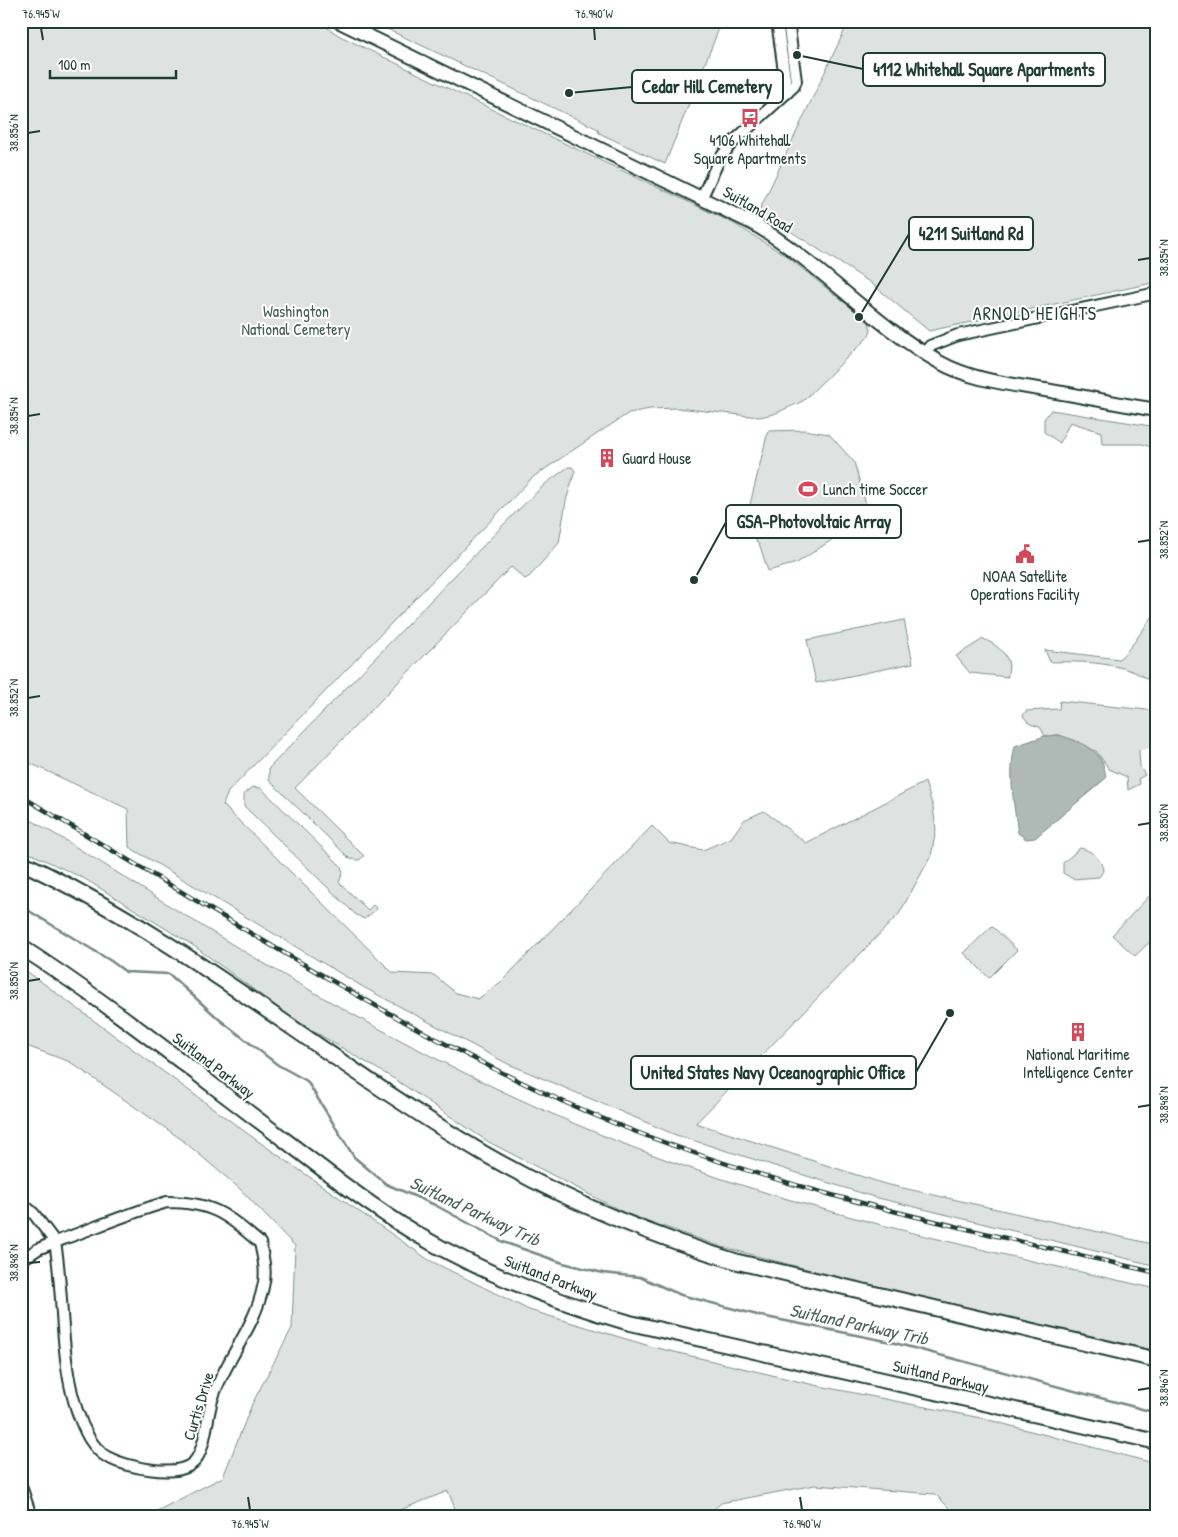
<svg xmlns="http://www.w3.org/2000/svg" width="1178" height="1537" viewBox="0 0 1178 1537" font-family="'Patrick Hand',sans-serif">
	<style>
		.green { fill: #dee3e2; stroke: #7e908b }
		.water { fill: #afbab7; stroke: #758883 }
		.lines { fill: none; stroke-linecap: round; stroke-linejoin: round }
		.stream { stroke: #758883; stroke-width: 2.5 }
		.minor-casing { stroke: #1f3d34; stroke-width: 14 }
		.major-casing { stroke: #1f3d34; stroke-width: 16 }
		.highway-casing { stroke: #1f3d34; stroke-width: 18 }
		.minor { stroke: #fff; stroke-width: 10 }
		.major { stroke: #fff; stroke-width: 12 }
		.highway { stroke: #fff; stroke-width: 14 }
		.rail-casing { stroke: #1f3d34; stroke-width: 4.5 }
		.rail { stroke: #fff; stroke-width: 2.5; stroke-dasharray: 8; stroke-linecap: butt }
		.ticks { fill: none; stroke: #1f3d34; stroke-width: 2 }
		.labels { text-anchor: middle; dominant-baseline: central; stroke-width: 4; stroke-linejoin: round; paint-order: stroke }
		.poi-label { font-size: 16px; fill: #1f3d34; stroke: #fff }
		.street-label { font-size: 16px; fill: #1f3d34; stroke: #fff }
		.park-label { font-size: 16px; fill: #455e57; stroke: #fff }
		.neighbourhood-label { font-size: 18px; letter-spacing: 1px; fill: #1f3d34; stroke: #fff }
		.water-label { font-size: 18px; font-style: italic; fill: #4a625b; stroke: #fff }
		.leader { fill: none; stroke: #1f3d34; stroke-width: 2 }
		.callout-dot { fill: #1f3d34; stroke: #fff; stroke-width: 2 }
		.callout { fill: #fff; stroke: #1f3d34; stroke-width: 2 }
		.callout-label { font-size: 18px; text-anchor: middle; font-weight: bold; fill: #1f3d34 }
		.neatline { fill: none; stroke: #1f3d34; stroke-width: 2 }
		.ticks-label { font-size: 12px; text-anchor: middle; fill: #1f3d34 }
	</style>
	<rect width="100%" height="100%" fill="#fff"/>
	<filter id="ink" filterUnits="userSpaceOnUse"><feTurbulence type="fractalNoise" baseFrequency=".02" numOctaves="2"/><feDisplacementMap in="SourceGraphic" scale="10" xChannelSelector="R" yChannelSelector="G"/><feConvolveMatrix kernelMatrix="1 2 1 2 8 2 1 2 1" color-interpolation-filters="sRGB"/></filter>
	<g filter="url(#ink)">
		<!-- green -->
		<g class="green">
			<polygon points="21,21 317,21 340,36 462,95 733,223 785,255 869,322 871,330 868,337 803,401 774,414 759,417 678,408 650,409 629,413 606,428 533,477 228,792 223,805 393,973 434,975 456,993 478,999 502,981 652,826 669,843 703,850 731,838 744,820 764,811 806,843 925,782 933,807 936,830 931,856 899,914 696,1123 885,1184 1157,1245 1157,1266 874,1197 676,1135 506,1063 363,987 129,847 128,809 21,759"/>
			<polygon points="370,21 722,21 665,164 599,133 598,129"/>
			<polygon points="849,21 1157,21 1157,282 929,331 871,283 759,211"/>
			<polygon points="1051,410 1157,427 1157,449 1142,444 1102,444 1101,432 1070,422 1060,443 1044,432 1044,419"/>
			<polygon points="804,430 829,434 854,462 869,515 797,563 768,571 760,546 745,525 768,431"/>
			<polygon points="568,467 572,467 575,471 566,501 559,543 530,576 525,579 511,567 295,788 364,856 359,860 350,859 269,780 269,768 511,517 544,485"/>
			<path d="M1157 611V679L1149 681C1128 662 1079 661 1050 662L1045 650 1119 659C1135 645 1143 627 1157 611Z"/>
			<polygon points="904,620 913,663 816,683 807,640"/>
			<path d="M983 639C994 643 1007 652 1009 665 1009 669 1007 673 1008 677L970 673 956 656Z"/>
			<polygon points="1060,701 1157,711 1157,744 1139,750 1140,767 1145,775 1138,779 1140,784 1128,790 1127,777 1109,769 1096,751 1059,735 1045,736 1040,727 1030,724 1023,716 1026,711 1059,709"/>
			<polygon points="253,787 261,788 341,866 343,873 339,882 368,910 373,905 377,909 364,919 355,914 244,806 244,794"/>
			<path d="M21 814C66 840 110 868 154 896 297 986 447 1072 604 1136 782 1208 970 1247 1157 1289V1351L841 1278 722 1247 625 1213 487 1141 396 1080 295 1020 194 946 85 879 21 849Z"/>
			<path d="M1080 848C1090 849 1103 860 1103 871L1099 877 1073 879 1063 873V863Z"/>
			<polygon points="1157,888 1157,935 1135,956 1112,935"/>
			<polygon points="992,926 1017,950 989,978 964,953"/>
			<polygon points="21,967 255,1139 429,1260 529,1310 653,1347 814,1385 981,1418 1157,1464 1157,1516 957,1516 935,1494 815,1485 721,1503 707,1516 458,1516 448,1491 385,1516 147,1516 223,1477 252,1404 292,1328 295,1246 239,1188 181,1139 70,1062 21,1044"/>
		</g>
		<!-- water -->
		<path class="water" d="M1059 735C1083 743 1103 748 1106 778L1035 838 1026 839 1018 833C1014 805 1008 774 1015 746L1045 736Z"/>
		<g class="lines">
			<!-- stream -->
			<polyline class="stream" points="21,906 111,961 126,972 169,974 220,1020 278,1065 307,1081 354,1157 386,1184 435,1205 503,1242 563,1263 603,1273 640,1277 681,1295 761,1316 891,1342 1157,1413"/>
			<!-- minor casing -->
			<g class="minor-casing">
				<g id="minor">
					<polyline points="777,21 787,93"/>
					<polyline points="702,197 719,160 731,144 794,86 796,81 788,21"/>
					<polyline points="925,353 930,346 958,335 1157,293"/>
					<polyline points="21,1202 34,1214 55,1242 38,1249 21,1260"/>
					<path d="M167 1202C212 1202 226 1214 260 1243 263 1257 267 1272 263 1287 255 1327 226 1359 213 1397 207 1414 206 1449 194 1462 177 1479 127 1467 107 1457 100 1453 94 1446 89 1438 57 1381 66 1305 55 1242 92 1229 129 1213 167 1202Z"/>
					<polyline points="21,1486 31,1516"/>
				</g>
			</g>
			<!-- major casing -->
			<g class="major-casing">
				<path id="major" d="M338 21 754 224C820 263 872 324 939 362 971 380 1009 384 1045 390 1082 396 1119 404 1157 410"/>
			</g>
			<!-- highway casing -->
			<g class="highway-casing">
				<g id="highway">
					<path d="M21 862C187 940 326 1061 483 1153 564 1200 649 1235 738 1262L1157 1360"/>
					<path d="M21 947C113 1006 199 1076 286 1141 329 1174 372 1207 418 1235 485 1274 556 1302 630 1323L1157 1442"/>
				</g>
			</g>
			<!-- minor -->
			<use href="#minor" class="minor"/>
			<!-- major -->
			<use href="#major" class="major"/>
			<!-- highway -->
			<use href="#highway" class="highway"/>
			<!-- rail casing -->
			<g class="rail-casing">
				<path id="rail" d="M21 796C100 843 179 890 257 937 374 1006 490 1073 616 1124 790 1194 975 1230 1157 1273"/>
			</g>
			<!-- rail -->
			<use href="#rail" class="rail"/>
		</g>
	</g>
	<!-- ticks -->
	<path class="ticks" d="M41 28 43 40M594 28 595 40M28 133 40 131M1138 260 1150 258M28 416 40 414M1138 542 1150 540M28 698 40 696M1138 825 1150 823M28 981 40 979M1138 1107 1150 1105M28 1263 40 1262M1138 1390 1150 1388M248 1497 250 1510M800 1497 802 1510"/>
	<!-- icons -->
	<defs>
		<g id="bus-bare" transform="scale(1.5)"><path d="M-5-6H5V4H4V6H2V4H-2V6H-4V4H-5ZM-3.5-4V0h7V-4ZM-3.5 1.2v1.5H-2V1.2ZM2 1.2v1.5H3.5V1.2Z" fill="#d1495b" stroke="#fff" stroke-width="2.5" paint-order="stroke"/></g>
		<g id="building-bare" transform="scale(1.5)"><path d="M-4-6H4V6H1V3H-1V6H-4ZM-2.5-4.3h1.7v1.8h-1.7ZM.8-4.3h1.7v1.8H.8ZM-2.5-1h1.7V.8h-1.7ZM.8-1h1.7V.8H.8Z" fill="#d1495b" stroke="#fff" stroke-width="2.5" paint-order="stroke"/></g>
		<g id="stadium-bare" transform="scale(1.5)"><path d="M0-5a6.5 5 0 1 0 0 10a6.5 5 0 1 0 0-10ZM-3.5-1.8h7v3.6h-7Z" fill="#d1495b" stroke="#fff" stroke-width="2.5" paint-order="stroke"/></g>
		<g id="civic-bare" transform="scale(1.5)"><path d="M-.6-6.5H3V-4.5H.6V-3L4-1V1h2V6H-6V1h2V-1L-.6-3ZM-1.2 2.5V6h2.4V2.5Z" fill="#d1495b" stroke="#fff" stroke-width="2.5" paint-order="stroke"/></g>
	</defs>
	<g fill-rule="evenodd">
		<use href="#bus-bare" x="750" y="118"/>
		<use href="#building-bare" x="607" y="458"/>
		<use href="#stadium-bare" x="808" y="489"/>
		<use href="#civic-bare" x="1025" y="554"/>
		<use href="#building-bare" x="1078" y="1032"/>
	</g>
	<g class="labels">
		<!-- poi labels -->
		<g class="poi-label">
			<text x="750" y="140">4106 Whitehall<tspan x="750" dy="18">Square Apartments</tspan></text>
			<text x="622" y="458" text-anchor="start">Guard House</text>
			<text x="823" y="489" text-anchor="start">Lunch time Soccer</text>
			<text x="1025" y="576">NOAA Satellite<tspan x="1025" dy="18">Operations Facility</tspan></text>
			<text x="1078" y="1054">National Maritime<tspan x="1078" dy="18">Intelligence Center</tspan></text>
		</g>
		<!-- street labels -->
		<g class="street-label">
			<text transform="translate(758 209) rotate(30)">Suitland Road</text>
			<text transform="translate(214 1065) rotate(37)">Suitland Parkway</text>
			<text transform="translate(551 1277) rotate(21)">Suitland Parkway</text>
			<text transform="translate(941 1376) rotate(13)">Suitland Parkway</text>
			<text transform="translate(198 1406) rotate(-73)">Curtis Drive</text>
		</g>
		<!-- park labels -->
		<g class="park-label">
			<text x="296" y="311">Washington<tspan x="296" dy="18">National Cemetery</tspan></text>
		</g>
		<!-- neighbourhood labels -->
		<g class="neighbourhood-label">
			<text x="1035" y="313">ARNOLD HEIGHTS</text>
		</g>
		<!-- water labels -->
		<g class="water-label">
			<text transform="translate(475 1211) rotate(25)">Suitland Parkway Trib</text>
			<text transform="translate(859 1324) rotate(12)">Suitland Parkway Trib</text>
		</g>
	</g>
	<!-- callouts -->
	<path class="leader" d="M797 55L863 69M569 93L632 87M859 317L909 234M694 580L726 522M950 1013L916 1072"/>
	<g class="callout-dot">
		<circle cx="797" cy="55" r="5"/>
		<circle cx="569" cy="93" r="5"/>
		<circle cx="859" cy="317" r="5"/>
		<circle cx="694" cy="580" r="5"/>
		<circle cx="950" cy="1013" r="5"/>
	</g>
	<g class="callout">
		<rect x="863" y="53" width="242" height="33" rx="5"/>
		<rect x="632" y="70" width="151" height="33" rx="5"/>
		<rect x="909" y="217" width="124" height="33" rx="5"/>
		<rect x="726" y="505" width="175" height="33" rx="5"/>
		<rect x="631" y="1056" width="285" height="33" rx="5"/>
	</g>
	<g class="callout-label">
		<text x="984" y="76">4112 Whitehall Square Apartments</text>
		<text x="707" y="93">Cedar Hill Cemetery</text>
		<text x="971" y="240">4211 Suitland Rd</text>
		<text x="814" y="528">GSA-Photovoltaic Array</text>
		<text x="773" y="1079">United States Navy Oceanographic Office</text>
	</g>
	<!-- margin -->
	<rect width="1178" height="1537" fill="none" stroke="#fff" stroke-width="55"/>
	<!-- scale -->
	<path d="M50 70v8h126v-8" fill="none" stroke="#1f3d34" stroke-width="2.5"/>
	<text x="58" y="70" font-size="15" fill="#1f3d34" stroke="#ffffff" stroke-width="4" paint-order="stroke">100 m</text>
	<rect x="28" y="28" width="1122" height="1482" class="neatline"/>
	<g class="ticks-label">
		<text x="41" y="18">76.945°W</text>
		<text x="594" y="18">76.940°W</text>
		<text transform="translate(14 133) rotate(-90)" y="4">38.856°N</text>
		<text transform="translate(1164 258) rotate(-90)" y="4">38.854°N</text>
		<text transform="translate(14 416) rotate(-90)" y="4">38.854°N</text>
		<text transform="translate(1164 540) rotate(-90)" y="4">38.852°N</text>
		<text transform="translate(14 698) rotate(-90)" y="4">38.852°N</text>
		<text transform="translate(1164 823) rotate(-90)" y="4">38.850°N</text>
		<text transform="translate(14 981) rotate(-90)" y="4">38.850°N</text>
		<text transform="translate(1164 1105) rotate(-90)" y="4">38.848°N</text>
		<text transform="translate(14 1263) rotate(-90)" y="4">38.848°N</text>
		<text transform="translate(1164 1388) rotate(-90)" y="4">38.846°N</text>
		<text x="250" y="1528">76.945°W</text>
		<text x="802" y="1528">76.940°W</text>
	</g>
</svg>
